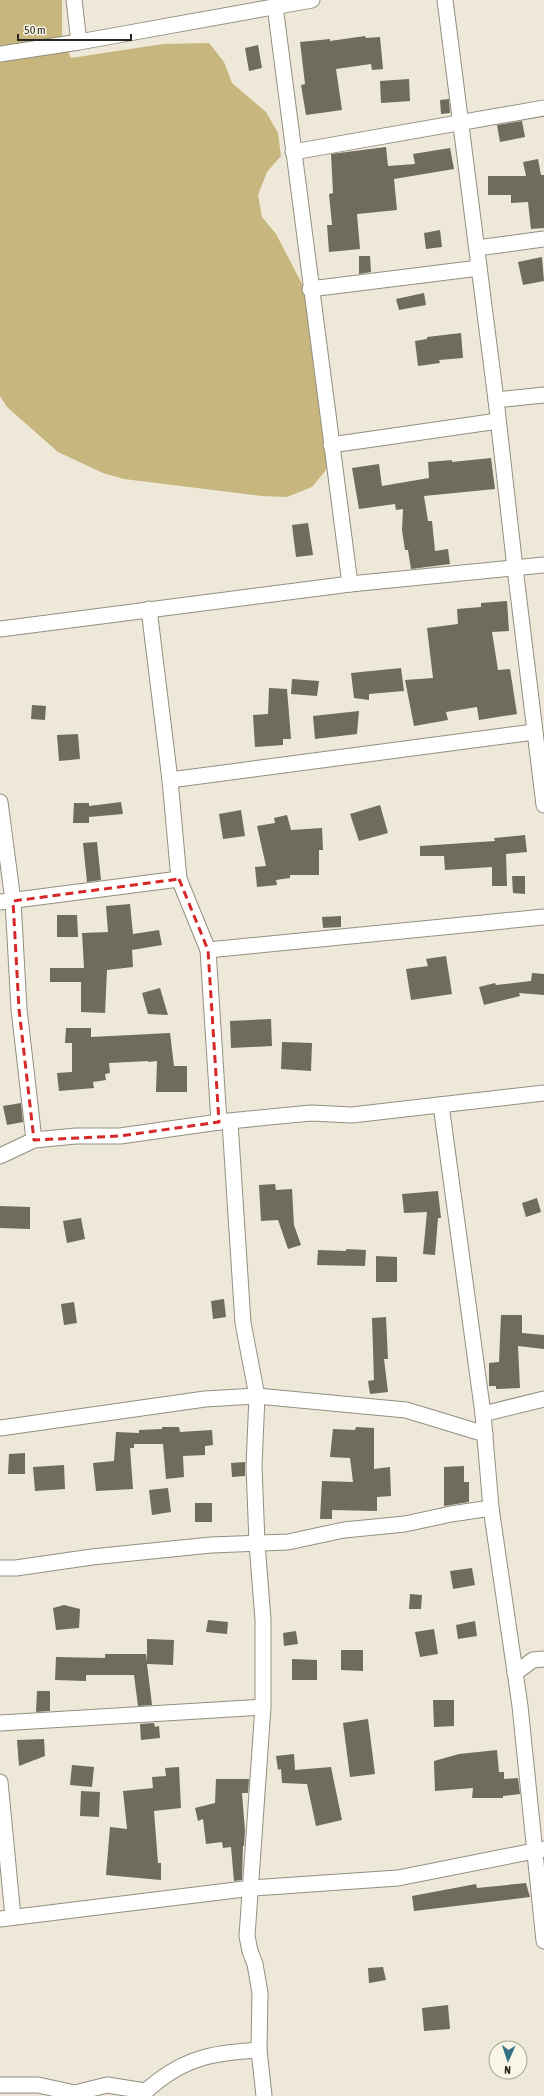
<svg xmlns="http://www.w3.org/2000/svg" width="544" height="2096" viewBox="0 0 544 2096" font-family="'Asap Condensed',sans-serif">
	<style>
		.green { fill: #c7b67e }
		.building { fill: #6f6b5d }
		.lines { fill: none; stroke-linecap: round; stroke-linejoin: round }
		.minor-casing { stroke: #938f80; stroke-width: 17 }
		.minor { stroke: #fff; stroke-width: 15 }
		.marked { fill: none; stroke: #d62828; stroke-width: 3; stroke-dasharray: 8 5; stroke-linejoin: round }
	</style>
	<rect width="100%" height="100%" fill="#ede8d8"/>
	<!-- green -->
	<polygon class="green" points="0,0 62,0 62,38 71,58 163,44 209,43 224,62 232,83 266,112 278,133 281,156 267,172 258,195 262,217 276,234 309,297 329,425 326,470 312,487 287,497 262,496 124,479 103,473 58,452 7,407 0,396"/>
	<!-- building -->
	<g class="building">
		<polygon points="365,36 366,38 380,37 383,69 372,70 371,64 336,69 342,110 306,115 301,85 305,84 300,42 330,39 330,41"/>
		<polygon points="258,45 262,68 249,71 245,48"/>
		<polygon points="409,79 410,101 381,103 380,81"/>
		<polygon points="449,99 450,113 441,114 440,100"/>
		<polygon points="522,121 525,137 500,142 497,125"/>
		<polygon points="386,147 388,166 415,164 413,154 450,148 454,169 394,179 397,210 357,214 360,249 329,252 327,225 332,225 329,194 333,193 331,154"/>
		<polygon points="538,159 541,175 544,175 544,228 531,229 528,202 511,203 511,195 488,195 488,176 526,176 523,162"/>
		<polygon points="440,230 442,247 426,249 424,233"/>
		<polygon points="359,256 370,256 371,272 359,274"/>
		<polygon points="542,257 544,281 523,285 518,262"/>
		<polygon points="424,293 426,305 399,310 396,299"/>
		<polygon points="461,333 463,358 439,360 440,363 418,366 415,341 427,339 427,337"/>
		<polygon points="491,458 495,489 424,496 428,521 432,521 435,551 448,549 450,564 411,569 408,550 405,550 402,530 403,509 396,510 395,504 359,509 352,468 379,464 382,486 429,478 428,462 452,460 452,462"/>
		<polygon points="308,523 313,555 296,557 292,525"/>
		<polygon points="507,601 509,631 492,632 498,670 510,669 517,714 479,720 477,707 446,712 448,720 414,726 405,680 433,678 427,628 458,624 457,609 481,607 481,603"/>
		<polygon points="401,668 404,691 369,694 369,700 354,698 351,673"/>
		<polygon points="292,679 319,681 317,696 291,694"/>
		<polygon points="269,688 287,689 291,739 283,739 283,745 255,747 253,715 268,714"/>
		<polygon points="32,705 46,706 45,720 31,719"/>
		<polygon points="359,711 357,734 315,739 313,716"/>
		<polygon points="78,734 80,759 59,761 57,735"/>
		<polygon points="121,802 123,814 89,817 89,823 73,823 74,803 89,803 89,806"/>
		<polygon points="380,805 388,833 359,841 350,814"/>
		<polygon points="241,810 245,836 223,839 219,814"/>
		<polygon points="287,815 291,830 322,828 323,850 319,850 319,875 290,875 290,878 276,880 277,885 257,887 255,867 266,866 257,826 275,823 274,818"/>
		<polygon points="525,835 527,852 506,854 507,886 492,886 492,867 445,870 444,856 420,856 420,846 495,841 494,838"/>
		<polygon points="97,842 101,880 87,882 83,843"/>
		<polygon points="512,876 525,876 525,894 513,893"/>
		<polygon points="130,904 133,934 159,930 162,945 132,950 133,967 107,970 105,1013 81,1012 81,982 50,982 50,968 84,968 82,933 108,932 106,906"/>
		<polygon points="57,915 77,915 78,937 57,937"/>
		<polygon points="341,916 341,927 323,928 322,917"/>
		<polygon points="446,956 452,994 411,1000 406,969 428,966 426,959"/>
		<polygon points="532,973 544,974 544,995 519,993 520,996 484,1005 479,987 495,983 496,985 531,981"/>
		<polygon points="160,988 168,1015 148,1014 142,993"/>
		<polygon points="271,1019 272,1046 231,1048 230,1021"/>
		<polygon points="66,1028 91,1028 91,1037 170,1033 174,1066 187,1066 187,1092 156,1092 157,1061 148,1062 148,1061 109,1063 110,1073 105,1074 106,1080 93,1082 94,1088 59,1091 57,1073 72,1072 72,1043 65,1043"/>
		<polygon points="282,1042 312,1043 311,1071 281,1069"/>
		<polygon points="21,1103 23,1122 7,1125 3,1106"/>
		<polygon points="275,1184 276,1190 292,1189 294,1225 301,1245 288,1249 278,1220 261,1221 259,1185"/>
		<polygon points="438,1191 441,1218 438,1218 435,1255 423,1254 427,1212 404,1213 402,1194"/>
		<polygon points="537,1198 541,1212 526,1217 522,1203"/>
		<polygon points="0,1206 30,1207 30,1229 0,1228"/>
		<polygon points="81,1218 85,1239 67,1243 63,1221"/>
		<polygon points="346,1249 366,1250 365,1266 317,1265 318,1250 346,1251"/>
		<polygon points="376,1256 397,1257 397,1282 376,1282"/>
		<polygon points="224,1299 226,1317 213,1319 211,1301"/>
		<polygon points="74,1302 77,1323 64,1325 61,1304"/>
		<polygon points="501,1315 522,1315 522,1333 544,1335 544,1349 518,1346 520,1388 496,1389 496,1386 489,1386 489,1363 499,1362"/>
		<polygon points="386,1317 388,1359 384,1359 388,1392 370,1394 368,1381 374,1380 372,1318"/>
		<polygon points="162,1427 179,1427 180,1432 212,1430 213,1445 205,1446 205,1455 183,1456 184,1477 166,1479 163,1444 134,1444 134,1448 130,1448 133,1489 96,1491 93,1463 114,1461 116,1432 139,1433 139,1430 162,1429"/>
		<polygon points="356,1427 374,1428 374,1469 390,1467 391,1496 377,1497 377,1511 332,1510 332,1519 320,1519 322,1481 353,1482 350,1458 330,1457 333,1429 355,1430"/>
		<polygon points="25,1453 25,1474 8,1474 9,1454"/>
		<polygon points="245,1462 245,1476 232,1477 231,1463"/>
		<polygon points="64,1465 65,1489 35,1491 33,1467"/>
		<polygon points="464,1466 464,1482 469,1482 469,1502 444,1506 444,1467"/>
		<polygon points="168,1488 171,1512 152,1515 149,1490"/>
		<rect x="195" y="1503" width="17" height="19"/>
		<polygon points="472,1568 475,1585 453,1589 450,1571"/>
		<polygon points="410,1594 422,1595 421,1609 409,1609"/>
		<polygon points="64,1605 80,1609 79,1628 56,1630 53,1608"/>
		<polygon points="208,1620 228,1622 227,1634 206,1632"/>
		<polygon points="475,1621 477,1636 458,1639 456,1625"/>
		<polygon points="434,1629 438,1654 420,1657 415,1632"/>
		<polygon points="296,1631 298,1644 284,1646 283,1633"/>
		<polygon points="147,1639 174,1640 173,1665 147,1664 152,1705 138,1706 134,1675 86,1675 86,1681 55,1680 56,1657 105,1658 105,1654 146,1654 147,1661"/>
		<polygon points="341,1650 363,1650 363,1671 341,1670"/>
		<polygon points="292,1659 317,1660 317,1680 292,1680"/>
		<polygon points="37,1691 50,1691 50,1711 36,1712"/>
		<polygon points="433,1700 454,1700 454,1726 434,1727"/>
		<polygon points="368,1719 375,1774 350,1777 343,1723"/>
		<polygon points="154,1723 155,1727 159,1726 160,1738 141,1740 140,1724"/>
		<polygon points="44,1739 45,1756 19,1766 17,1740"/>
		<polygon points="497,1750 499,1772 504,1772 504,1779 518,1778 520,1794 503,1796 503,1798 472,1798 473,1788 435,1791 434,1761 459,1754"/>
		<polygon points="294,1754 295,1770 331,1767 342,1820 316,1826 307,1784 282,1783 281,1769 278,1770 276,1756"/>
		<polygon points="72,1765 94,1767 92,1787 70,1785"/>
		<polygon points="179,1767 181,1808 154,1811 158,1863 161,1863 161,1880 106,1875 110,1827 127,1829 123,1791 153,1788 152,1777 166,1776 165,1768"/>
		<polygon points="216,1779 249,1779 248,1793 242,1793 245,1831 244,1846 243,1846 242,1880 234,1881 231,1847 223,1848 222,1842 206,1844 203,1819 198,1821 195,1808 215,1803"/>
		<polygon points="81,1791 100,1792 99,1817 80,1816"/>
		<polygon points="526,1883 530,1897 414,1911 412,1896 476,1884 477,1888"/>
		<polygon points="383,1967 386,1980 369,1983 368,1968"/>
		<polygon points="448,2005 450,2029 424,2031 422,2008"/>
	</g>
	<g class="lines">
		<!-- minor casing -->
		<g class="minor-casing">
			<g id="minor">
				<polyline points="74,0 79,42"/>
				<polyline points="445,0 496,400 515,568 544,805"/>
				<polyline points="275,6 350,584"/>
				<polyline points="0,54 79,42 312,0"/>
				<polyline points="293,152 544,108"/>
				<polyline points="477,248 544,239"/>
				<polyline points="310,289 479,268"/>
				<polyline points="496,400 544,395"/>
				<polyline points="331,445 498,421"/>
				<polyline points="149,609 170,780 179,879 208,950 219,1122"/>
				<polyline points="0,629 350,584 544,565"/>
				<polyline points="170,780 534,732"/>
				<polyline points="0,802 13,901 19,1009 34,1140"/>
				<polyline points="0,902 179,879"/>
				<polyline points="208,950 544,917"/>
				<polyline points="441,1105 483,1414 491,1508 520,1706 544,1941"/>
				<polyline points="230,1122 243,1323 257,1396 254,1466 257,1543 263,1620 263,1707 247,1936 250,1951 255,1964 260,1993 259,2050 264,2096"/>
				<polyline points="0,1156 34,1140 76,1136 120,1136 219,1122 311,1113 352,1115 544,1093"/>
				<polyline points="483,1414 544,1399"/>
				<polyline points="0,1428 205,1399 257,1396 406,1410 485,1434"/>
				<polyline points="0,1568 16,1568 92,1557 211,1545 288,1542 344,1530 405,1524 451,1514 491,1508"/>
				<polyline points="515,1673 533,1660 544,1659"/>
				<polyline points="0,1723 263,1707"/>
				<polyline points="0,1782 13,1917"/>
				<polyline points="0,1919 252,1888 398,1878 544,1849"/>
				<polyline points="0,2085 38,2085 75,2093 107,2085 145,2091"/>
				<path d="M142 2096C146 2090 152 2086 158 2081 190 2056 220 2052 259 2050"/>
			</g>
		</g>
		<!-- minor -->
		<use href="#minor" class="minor"/>
	</g>
	<!-- marked area -->
	<path class="marked" d="M179 879 208 950 219 1122 120 1136 34 1140 19 1009 13 901Z"/>
	<!-- north arrow -->
	<g transform="translate(508 2060) rotate(183)"><circle r="19" fill="#faf6e6" stroke="#a6a397"/>
	<path d="M0-3L7 15L0 10L-7 15Z" fill="#347387"/>
	<text y="-6" font-size="11" font-weight="bold" text-anchor="middle" fill="#282620">N</text>
	</g>
	<!-- scale -->
	<path d="M18 34v6h113v-6" fill="none" stroke="#282620" stroke-width="2"/>
	<text x="24" y="34" font-size="12" fill="#282620" stroke="#faf6e6" stroke-width="3" paint-order="stroke">50 m</text>
</svg>
